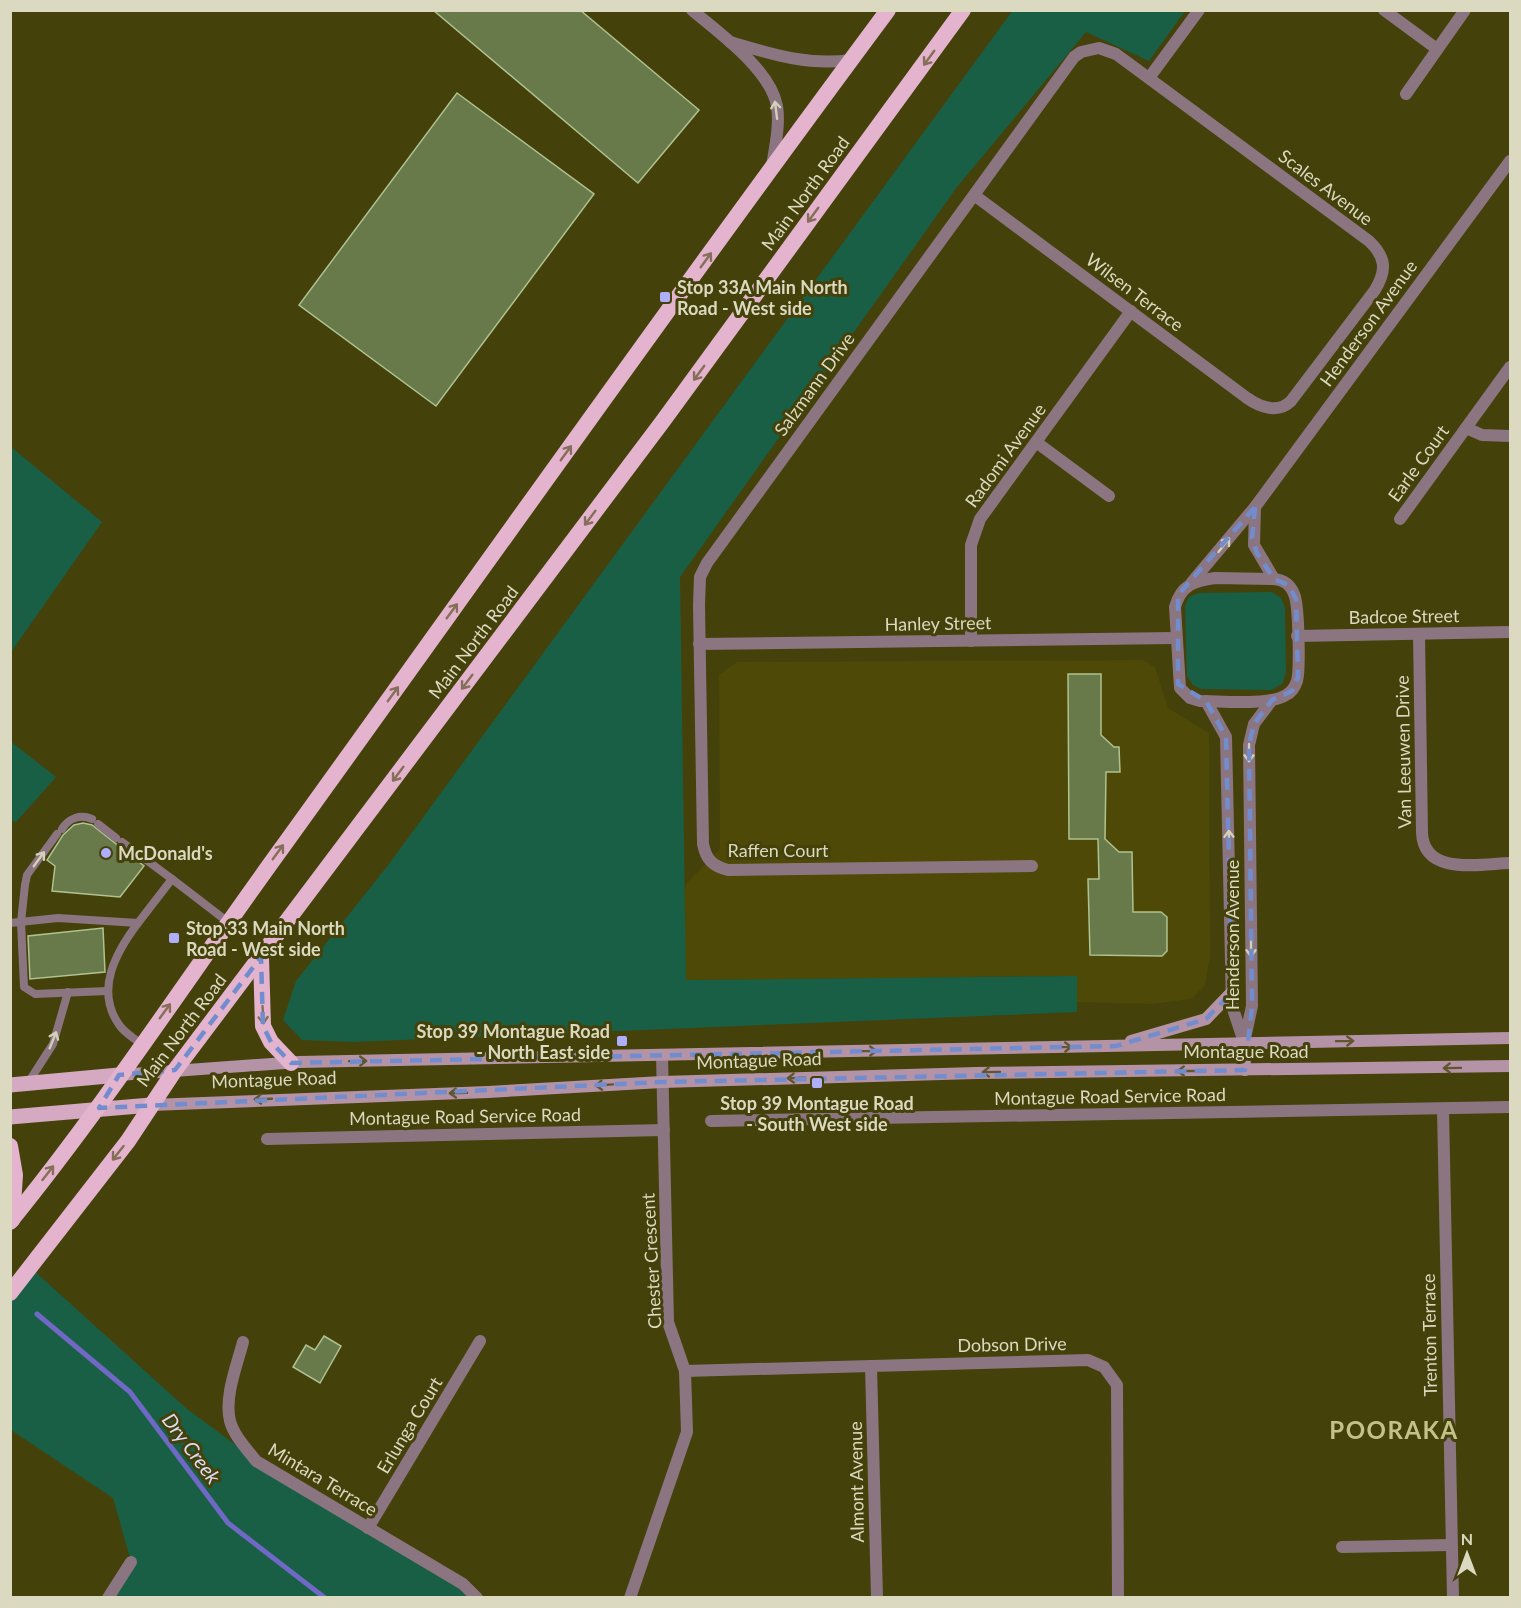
<svg xmlns="http://www.w3.org/2000/svg" width="1521" height="1608" viewBox="0 0 1521 1608" font-family="Lato,sans-serif">
	<style>
		.built { fill: #4e4906 }
		.green { fill: #195f46 }
		.lines { fill: none; stroke-linecap: round; stroke-linejoin: round }
		.stream { stroke: #6f68c4; stroke-width: 5 }
		.building { fill: #68794a; stroke: #afc28f; stroke-width: 1.5 }
		.service { stroke: #8b7581; stroke-width: 8 }
		.minor { stroke: #8b7581; stroke-width: 12 }
		.secondary { stroke: #b593a6; stroke-width: 12 }
		.primary { stroke: #d5a9c1; stroke-width: 15 }
		.trunk { stroke: #e4b4ce; stroke-width: 16 }
		.oneway { stroke: #856f59 }
		.oneway2 { stroke: #d3cfb9 }
		.oneway3 { stroke: #615632 }
		.marked { fill: none; stroke: #728dcd; stroke-width: 4.5; stroke-dasharray: 12 8; stroke-linejoin: round }
		.poi-dot { fill: #afaefa; stroke: #45410b; stroke-width: 2 }
		.labels { text-anchor: middle; dominant-baseline: central; stroke-width: 6; stroke-linejoin: round; paint-order: stroke }
		.street-label { font-size: 18px; fill: #dbd9bf; stroke: #45410b }
		.poi-label { font-size: 18px; font-weight: bold; fill: #dbd9bf; stroke: #45410b; text-anchor: start }
		.water-label { font-size: 20px; font-style: italic; fill: #dbdcf5; stroke: #45410b }
		.district-label { font-size: 24px; font-weight: bold; letter-spacing: 1.5px; fill: #c5c18b; stroke: #45410b }
	</style>
	<rect width="100%" height="100%" fill="#45410b"/>
	<!-- built -->
	<polygon class="built" points="1143,660 1155,667 1168,708 1209,733 1210,956 1205,985 1191,999 1153,1004 1077,1002 1076,976 686,980 683,908 686,884 720,849 719,675 737,662"/>
	<!-- green -->
	<g class="green">
		<polygon points="1013,10 1185,11 1149,61 1086,32 957,187 680,577 686,980 1077,976 1077,1012 353,1042 302,1040 283,1020 296,981 389,864"/>
		<polygon points="11,447 102,522 11,652"/>
		<polygon points="1272,592 1281,598 1285,608 1286,673 1282,684 1271,690 1201,689 1193,685 1187,676 1185,606 1189,597 1199,593"/>
		<polygon points="10,741 56,777 16,822 11,820"/>
		<polygon points="31,1268 187,1409 263,1465 477,1597 108,1597 131,1561 113,1498 11,1430 11,1291"/>
	</g>
	<g class="lines">
		<!-- stream -->
		<polyline class="stream" points="37,1314 130,1392 228,1523 325,1598"/>
	</g>
	<!-- building -->
	<g class="building">
		<polygon points="433,10 580,10 699,110 638,183"/>
		<polygon points="457,93 594,194 436,406 299,305"/>
		<polygon points="1068,674 1101,674 1101,735 1114,747 1119,747 1120,772 1106,772 1105,839 1119,852 1132,852 1133,912 1161,912 1167,917 1167,951 1162,956 1090,955 1088,879 1099,879 1098,839 1069,839"/>
		<polygon points="83,823 92,825 144,866 120,897 52,891 55,866 47,860 63,835 74,825"/>
		<polygon points="103,928 105,972 30,979 28,936"/>
		<polygon points="324,1336 341,1346 320,1383 293,1367 306,1345 315,1350"/>
	</g>
	<g class="lines">
		<!-- service -->
		<g class="service">
			<polyline points="98,824 116,838"/>
			<path d="M62 829C69 818 80 814 92 819"/>
			<polyline points="57,834 27,875 25,885 21,922 24,987 35,994 107,991"/>
			<polyline points="122,842 172,879"/>
			<polyline points="10,923 58,918 138,923 172,879 228,922"/>
			<path d="M138 923C116 952 94 991 120 1026 125 1033 134 1038 141 1044"/>
			<polyline points="28,1083 53,1044 68,992"/>
		</g>
		<!-- minor -->
		<g class="minor">
			<path d="M692 10C720 34 770 69 777 106 780 125 775 147 772 166"/>
			<polyline points="1384,10 1437,49"/>
			<path d="M730 42C771 54 808 66 851 60"/>
			<polyline points="1149,78 1199,10"/>
			<polyline points="1406,94 1465,10"/>
			<path d="M974 195 1247 398C1260 407 1278 414 1291 401L1375 290C1387 270 1386 257 1369 241L1116 54 1099 48 1081 52 1074 57 707 563 700 577 699 605 703 844C706 859 712 866 728 870L1032 866"/>
			<polyline points="1466,428 1482,435 1510,436"/>
			<polyline points="1036,442 1109,496"/>
			<polyline points="1255,507 1254,545 1274,579"/>
			<polyline points="1400,519 1510,367"/>
			<path d="M1215 578 1274 579C1284 580 1290 584 1294 594 1299 604 1300 670 1297 681 1295 687 1292 692 1286 695 1269 706 1221 701 1200 701L1190 698 1180 688 1175 607C1181 585 1194 581 1215 578Z"/>
			<polyline points="1192,582 1255,507 1510,161"/>
			<path d="M1419 634 1422 833C1424 876 1480 864 1510 863"/>
			<polyline points="1297,636 1510,632"/>
			<polyline points="971,641 971,545 980,519 1131,311"/>
			<polyline points="699,644 1176,638"/>
			<polyline points="1206,701 1226,737 1232,1006 1244,1042"/>
			<polyline points="1244,1043 1252,1006 1249,745 1254,724 1272,700"/>
			<polyline points="1443,1109 1453,1598"/>
			<polyline points="711,1121 1510,1107"/>
			<polyline points="267,1139 664,1130"/>
			<path d="M243 1342C237 1365 224 1397 230 1421 234 1436 247 1449 256 1461L463 1584 477 1598"/>
			<polyline points="871,1366 877,1598"/>
			<polyline points="685,1371 1088,1360 1104,1367 1117,1385 1118,1598"/>
			<polyline points="368,1528 480,1341"/>
			<polyline points="1342,1547 1451,1545"/>
			<polyline points="108,1598 131,1562"/>
			<polyline points="630,1598 687,1432 685,1371 668,1322 662,1055"/>
		</g>
		<!-- secondary -->
		<g class="secondary">
			<polyline points="1131,1041 1206,1019 1232,992"/>
			<polyline points="1244,1043 1245,1070"/>
			<polyline points="119,1075 299,1062 1510,1038"/>
			<polyline points="151,1105 488,1092 662,1082 976,1073 1510,1066"/>
		</g>
		<!-- primary -->
		<g class="primary">
			<polyline points="10,1085 119,1075"/>
			<polyline points="10,1117 151,1105"/>
		</g>
		<!-- trunk -->
		<g class="trunk">
			<polyline points="261,957 263,1026 271,1042 291,1063"/>
			<polyline points="10,1146 15,1175 12,1220"/>
			<path d="M10 1222C108 1101 193 970 284 845 485 566 683 286 888 10"/>
			<polyline points="10,1293 128,1141 175,1070 663,421 963,10"/>
		</g>
	</g>
	<!-- one-way arrows -->
	<defs><path id="oneway-shaft" d="M-6 0H5M1.5-3L5.5 0L1.5 3" fill="none" stroke-width="1.6" stroke-linecap="round" stroke-linejoin="round" transform="scale(1.5)"/></defs>
	<g class="oneway">
		<use href="#oneway-shaft" transform="translate(929 58) rotate(126)"/>
		<use href="#oneway-shaft" transform="translate(813 215) rotate(126)"/>
		<use href="#oneway-shaft" transform="translate(706 260) rotate(-54)"/>
		<use href="#oneway-shaft" transform="translate(699 373) rotate(126)"/>
		<use href="#oneway-shaft" transform="translate(566 453) rotate(-54)"/>
		<use href="#oneway-shaft" transform="translate(590 518) rotate(127)"/>
		<use href="#oneway-shaft" transform="translate(452 611) rotate(-54)"/>
		<use href="#oneway-shaft" transform="translate(467 682) rotate(127)"/>
		<use href="#oneway-shaft" transform="translate(393 694) rotate(-54)"/>
		<use href="#oneway-shaft" transform="translate(398 774) rotate(127)"/>
		<use href="#oneway-shaft" transform="translate(278 852) rotate(-54)"/>
		<use href="#oneway-shaft" transform="translate(165 1011) rotate(-54)"/>
		<use href="#oneway-shaft" transform="translate(263 1015) rotate(87)"/>
		<use href="#oneway-shaft" transform="translate(118 1153) rotate(128)"/>
		<use href="#oneway-shaft" transform="translate(48 1173) rotate(-52)"/>
	</g>
	<g class="oneway2">
		<use href="#oneway-shaft" transform="translate(776 110) rotate(-97)"/>
		<use href="#oneway-shaft" transform="translate(1224 545) rotate(-52)"/>
		<use href="#oneway-shaft" transform="translate(1249 753) rotate(90)"/>
		<use href="#oneway-shaft" transform="translate(1229 839) rotate(-91)"/>
		<use href="#oneway-shaft" transform="translate(39 859) rotate(-54)"/>
		<use href="#oneway-shaft" transform="translate(1251 948) rotate(90)"/>
		<use href="#oneway-shaft" transform="translate(53 1040) rotate(-68)"/>
	</g>
	<g class="oneway3">
		<use href="#oneway-shaft" transform="translate(1345 1041) rotate(-1)"/>
		<use href="#oneway-shaft" transform="translate(1063 1047) rotate(-1)"/>
		<use href="#oneway-shaft" transform="translate(868 1051) rotate(-1)"/>
		<use href="#oneway-shaft" transform="translate(358 1061) rotate(-1)"/>
		<use href="#oneway-shaft" transform="translate(1452 1068) rotate(179)"/>
		<use href="#oneway-shaft" transform="translate(1186 1071) rotate(180)"/>
		<use href="#oneway-shaft" transform="translate(991 1072) rotate(179)"/>
		<use href="#oneway-shaft" transform="translate(796 1078) rotate(178)"/>
		<use href="#oneway-shaft" transform="translate(604 1085) rotate(176)"/>
		<use href="#oneway-shaft" transform="translate(458 1093) rotate(178)"/>
		<use href="#oneway-shaft" transform="translate(263 1099) rotate(178)"/>
	</g>
	<!-- marked area -->
	<path class="marked" d="M1255 507 1252 538 1257 553 1274 579 1288 585 1296 599 1298 677 1292 691 1272 700 1254 724 1249 745 1252 1006 1245 1070 662 1082 99 1108 119 1075 175 1070 261 957 263 1026 271 1042 291 1063 1116 1046 1206 1019 1232 992 1226 737 1206 701 1178 684V595Z"/>
	<!-- markers -->
	<g class="poi-dot">
		<rect x="659" y="291" width="12" height="12" rx="3"/>
		<circle cx="106" cy="853" r="6"/>
		<rect x="168" y="932" width="12" height="12" rx="3"/>
		<rect x="616" y="1035" width="12" height="12" rx="3"/>
		<rect x="811" y="1077" width="12" height="12" rx="3"/>
	</g>
	<g class="labels">
		<!-- street labels -->
		<g class="street-label">
			<text transform="translate(1326 187) rotate(37)">Scales Avenue</text>
			<text transform="translate(805 193) rotate(-54)">Main North Road</text>
			<text transform="translate(1135 292) rotate(37)">Wilsen Terrace</text>
			<text transform="translate(1368 323) rotate(-54)">Henderson Avenue</text>
			<text transform="translate(814 384) rotate(-54)">Salzmann Drive</text>
			<text transform="translate(1005 455) rotate(-54)">Radomi Avenue</text>
			<text transform="translate(1418 463) rotate(-54)">Earle Court</text>
			<text transform="translate(1404 616) rotate(-1)">Badcoe Street</text>
			<text transform="translate(938 623) rotate(-1)">Hanley Street</text>
			<text transform="translate(473 642) rotate(-53)">Main North Road</text>
			<text transform="translate(1403 752) rotate(-91)">Van Leeuwen Drive</text>
			<text x="778" y="850">Raffen Court</text>
			<text transform="translate(1232 935) rotate(-90)">Henderson Avenue</text>
			<text transform="translate(181 1030) rotate(-53)">Main North Road</text>
			<text x="1246" y="1051">Montague Road</text>
			<text transform="translate(759 1060) rotate(-2)">Montague Road</text>
			<text transform="translate(274 1079) rotate(-2)">Montague Road</text>
			<text transform="translate(1110 1096) rotate(-1)">Montague Road Service Road</text>
			<text transform="translate(465 1116) rotate(-1)">Montague Road Service Road</text>
			<text transform="translate(651 1261) rotate(-93)">Chester Crescent</text>
			<text transform="translate(1429 1335) rotate(-91)">Trenton Terrace</text>
			<text transform="translate(1012 1344) rotate(-1)">Dobson Drive</text>
			<text transform="translate(409 1425) rotate(-59)">Erlunga Court</text>
			<text transform="translate(323 1479) rotate(31)">Mintara Terrace</text>
			<text transform="translate(856 1482) rotate(-91)">Almont Avenue</text>
		</g>
		<!-- poi labels -->
		<g class="poi-label">
			<text x="677" y="287">Stop 33A Main North<tspan x="677" dy="21">Road - West side</tspan></text>
			<text x="118" y="853">McDonald's</text>
			<text x="186" y="928">Stop 33 Main North<tspan x="186" dy="21">Road - West side</tspan></text>
			<text x="610" y="1031" text-anchor="end">Stop 39 Montague Road<tspan x="610" dy="21">- North East side</tspan></text>
			<text x="817" y="1103" text-anchor="middle">Stop 39 Montague Road<tspan x="817" dy="21">- South West side</tspan></text>
		</g>
		<!-- water labels -->
		<g class="water-label">
			<text transform="translate(192 1448) rotate(53)">Dry Creek</text>
		</g>
		<!-- district labels -->
		<g class="district-label">
			<text x="1394" y="1429">POORAKA</text>
		</g>
	</g>
	<!-- border -->
	<rect width="1521" height="1608" fill="none" stroke="#dbd9bf" stroke-width="24"/>
	<!-- north arrow -->
	<g transform="translate(1467 1554)" stroke="#45410b" stroke-width="4.5" paint-order="stroke">
	<path d="M0-4.5L10 22L0 15L-10 22Z" fill="#dbd9bf"/>
	<text y="-9" font-size="16" font-weight="bold" text-anchor="middle" fill="#dbd9bf">N</text>
	</g>
</svg>
